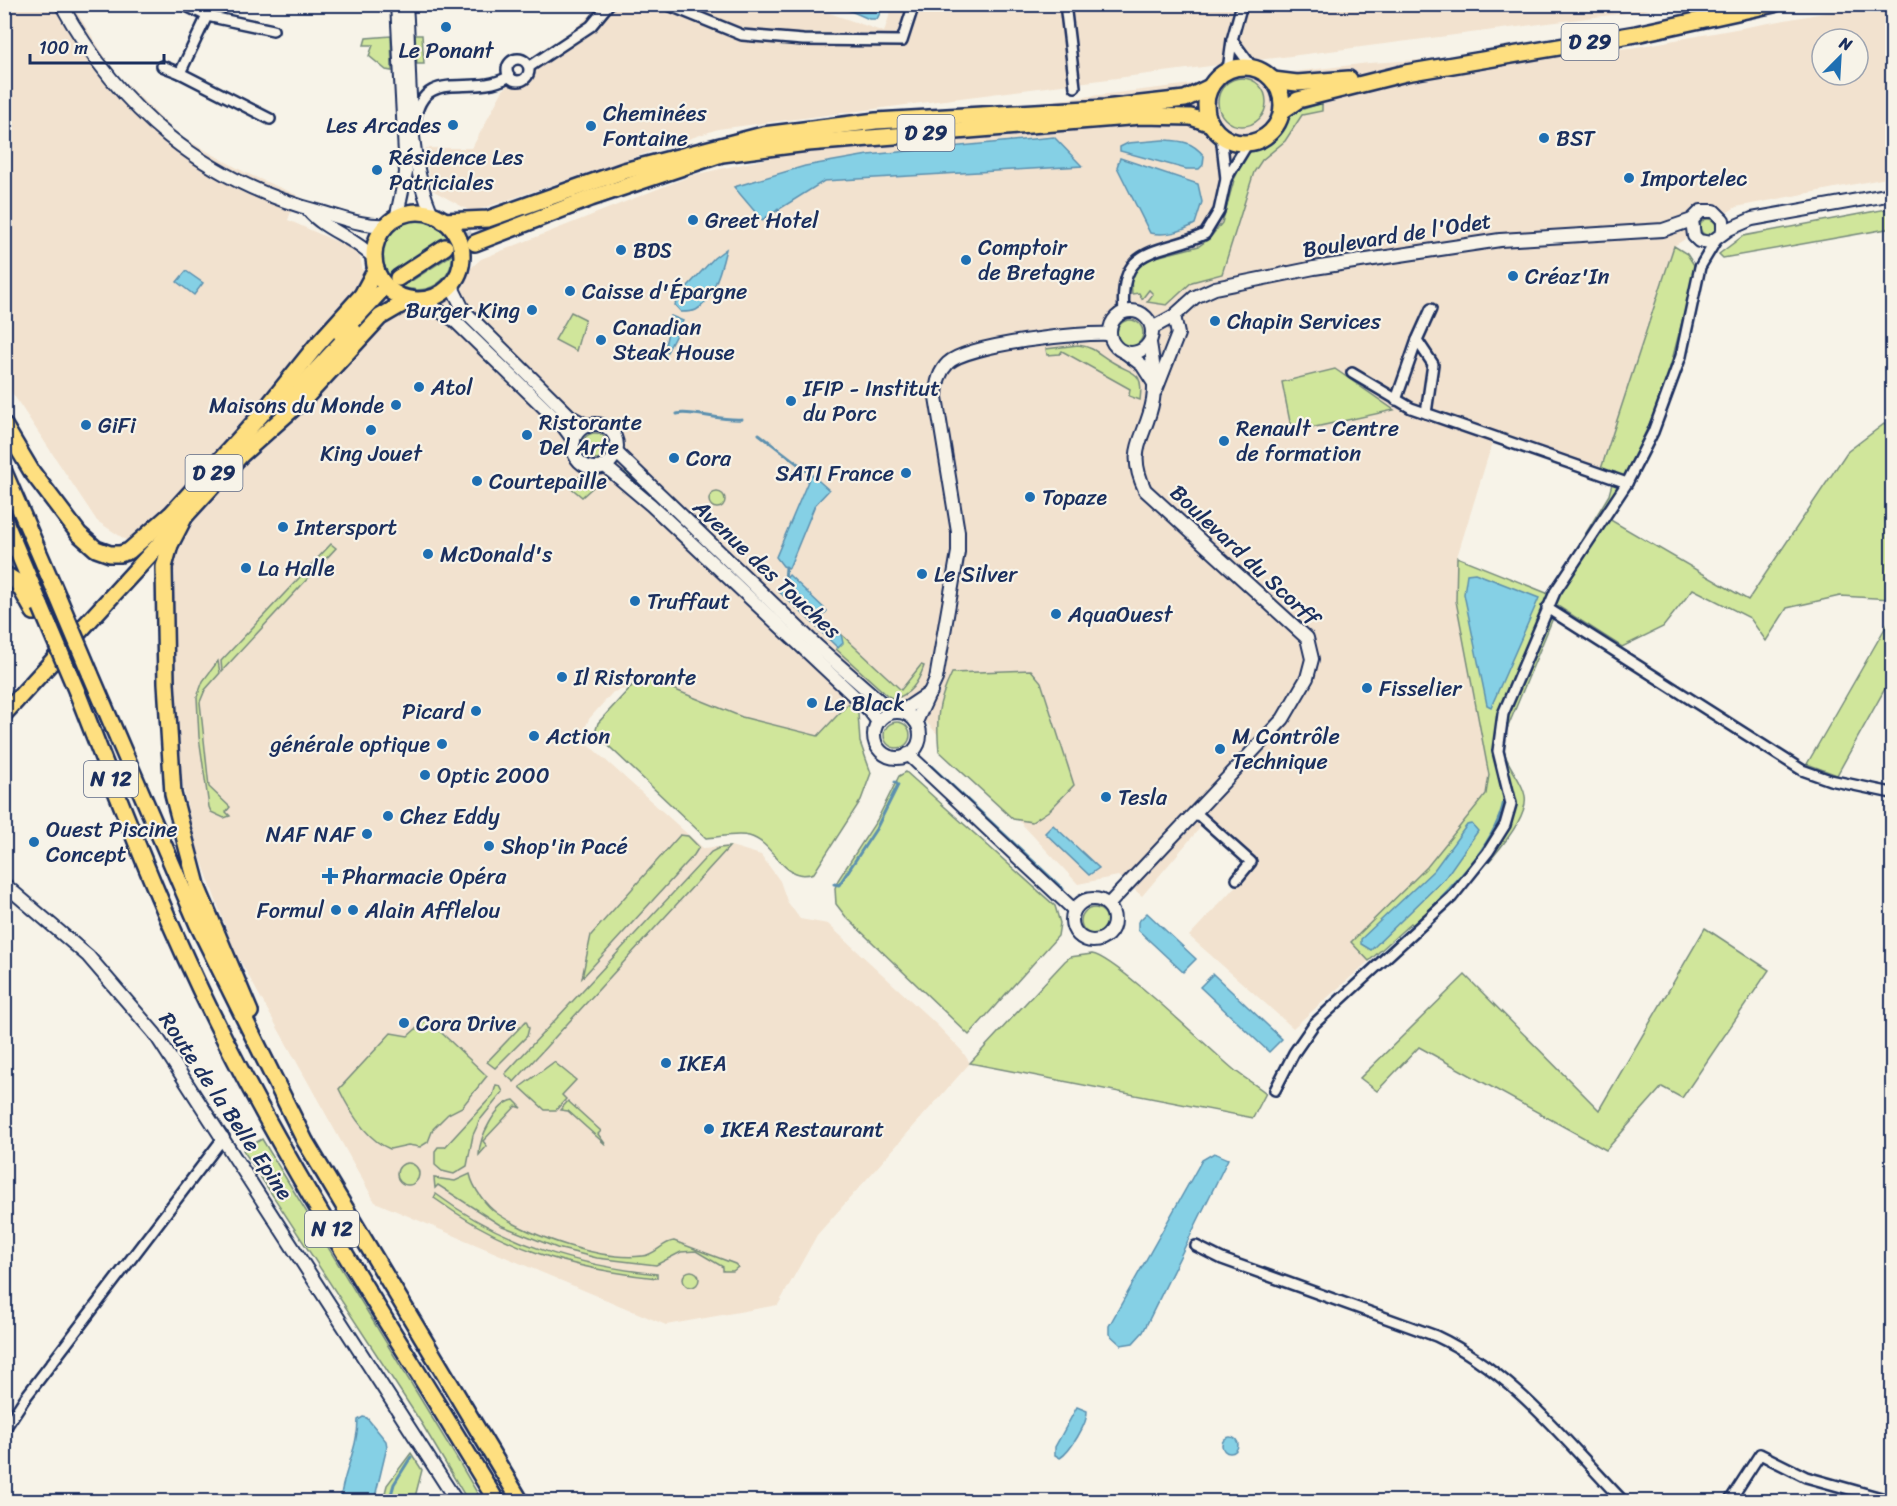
<svg xmlns="http://www.w3.org/2000/svg" width="1897" height="1506" viewBox="0 0 1897 1506" font-family="Sriracha,sans-serif">
	<style>
		.built { fill: #f2e2cf; fill-rule: evenodd }
		.green { fill: #d0e69b; stroke: #768a7c; stroke-width: 1.5 }
		.water { fill: #85d0e5; stroke: #5b90af; stroke-width: 1.5 }
		.lines { fill: none; stroke-linecap: round; stroke-linejoin: round }
		.stream { stroke: #5b90af; stroke-width: 3 }
		.primary-tunnel { stroke: #cbcccc; stroke-width: 15; stroke-dasharray: 15 8; stroke-linecap: butt }
		.minor-casing { stroke: #1b2f5e; stroke-width: 14 }
		.tertiary-casing { stroke: #1b2f5e; stroke-width: 16 }
		.primary-casing { stroke: #1b2f5e; stroke-width: 20 }
		.trunk-casing { stroke: #1b2f5e; stroke-width: 20 }
		.minor { stroke: #f7f3e8; stroke-width: 9 }
		.tertiary { stroke: #f7f3e8; stroke-width: 12 }
		.primary { stroke: #fedf80; stroke-width: 15 }
		.trunk { stroke: #fedf80; stroke-width: 15 }
		.trunk-bridge-casing { stroke: #1b2f5e; stroke-width: 20; stroke-linecap: butt }
		.trunk-bridge { stroke: #fedf80; stroke-width: 15 }
		.poi-dot { fill: #1f6fb2; stroke: #f7f3e8; stroke-width: 2 }
		.labels { text-anchor: middle; dominant-baseline: central; stroke-width: 4.5; stroke-linejoin: round; paint-order: stroke }
		.shield { fill: #f7f3e8; stroke: #5d6a87; stroke-width: 1.5 }
		.shield-label { font-size: 21px; font-weight: bold; fill: #1b2f5e }
		.poi-label { font-size: 22px; fill: #1b2f5e; stroke: #f7f3e8; text-anchor: start }
		.street-label { font-size: 22px; fill: #1b2f5e; stroke: #f7f3e8 }
	</style>
	<rect width="100%" height="100%" fill="#f7f3e8"/>
	<filter id="ink" filterUnits="userSpaceOnUse"><feTurbulence type="fractalNoise" baseFrequency=".0167" numOctaves="2"/><feDisplacementMap in="SourceGraphic" scale="12" xChannelSelector="R" yChannelSelector="G"/><feConvolveMatrix kernelMatrix="1 2 1 2 8 2 1 2 1" color-interpolation-filters="sRGB"/></filter>
	<g filter="url(#ink)">
		<!-- built -->
		<g class="built">
			<polygon points="893,4 1663,5 1642,11 718,129 472,212 432,190 426,161 426,148 472,148 503,90 602,5 812,5 812,7 884,32"/>
			<path d="M4 5H72L116 74 180 136 246 173 297 195 288 220 351 248 360 257 364 277 399 311 433 310 463 287 471 268 481 259 693 175 801 151 923 116 1369 63 1631 48 1868 5H1892V177L1736 207 1674 246 1601 469 1495 434 1457 557 1456 601 1489 775 1486 794 1427 867 1351 942 1369 961 1293 1028 1189 936 1258 862 1210 816 1142 896 1118 876 1078 884 929 725 875 674 818 736 742 717 641 676 626 689 613 692 589 719 581 738 703 848 731 846 761 855 780 881 787 901 800 919 828 924 936 1024 962 1051 970 1063 817 1235 778 1305 666 1325 375 1202 234 950 193 837 170 718 175 572 97 521 5 382ZM1822 39H1858V75H1822Z"/>
		</g>
		<!-- green -->
		<g class="green">
			<polygon points="415,35 422,35 424,64 417,64"/>
			<polygon points="391,36 392,71 386,70 369,56 373,45 364,45 366,38"/>
			<circle cx="1242" cy="102" r="24"/>
			<polygon points="1322,103 1322,111 1302,115 1285,141 1262,160 1254,172 1222,274 1192,282 1167,305 1147,302 1153,294 1149,290 1142,299 1139,293 1132,294 1131,278 1139,266 1152,258 1199,246 1209,239 1222,223 1234,180 1246,153 1273,140 1294,112"/>
			<polygon points="1892,208 1892,228 1723,258 1719,254 1743,236"/>
			<circle cx="1708" cy="227" r="8"/>
			<path d="M421 220 440 228 450 240 423 253 391 278C371 252 390 220 421 220Z"/>
			<path d="M1674 246 1687 254 1696 268 1664 391 1607 518 1748 600 1847 452 1892 418V599L1840 596 1787 608 1766 641 1750 618 1693 589 1663 627 1622 647 1558 606 1502 741C1504 765 1522 778 1525 796 1531 830 1443 908 1419 932L1411 923 1369 961 1351 942 1427 867 1486 794 1489 775 1456 601 1457 557 1549 594 1609 495 1615 472 1601 469Z"/>
			<path d="M453 254C451 282 428 296 402 287Z"/>
			<polygon points="571,312 585,319 576,351 555,340"/>
			<circle cx="1130" cy="333" r="13"/>
			<path d="M1078 345C1095 347 1099 355 1114 363 1133 375 1144 370 1140 400L1129 396 1130 389 1062 351 1060 354 1047 355 1046 349Z"/>
			<polygon points="1335,369 1394,410 1292,432 1282,382"/>
			<circle cx="595" cy="446" r="13"/>
			<polygon points="626,471 874,703 871,706 623,474"/>
			<polygon points="579,477 599,479 601,480 582,497 569,486"/>
			<circle cx="717" cy="500" r="8"/>
			<polygon points="331,544 336,548 222,671 221,661"/>
			<polygon points="1892,616 1892,676 1837,775 1807,764"/>
			<path d="M841 634 901 690 921 665 924 666C918 683 911 694 894 699L888 696 836 649Z"/>
			<polygon points="218,661 220,673 205,690 200,702 209,787 230,807 226,812 230,816 224,818 211,812 209,807 199,737 197,697 203,681"/>
			<path d="M1031 670 1041 682 1074 785 1050 810 1032 822 1013 819 939 751C936 718 937 704 952 673Z"/>
			<path d="M641 676 742 717 818 736 848 704 858 713 860 742 871 773 861 800 814 873C782 884 776 843 749 836 737 833 719 837 706 838L595 733 598 723Z"/>
			<circle cx="897" cy="735" r="13"/>
			<polygon points="906,772 1055,906 1060,923 1058,936 969,1035 846,917 836,904 835,888 838,880 877,820 899,776"/>
			<polygon points="680,835 688,836 699,847 694,855 582,978 591,935"/>
			<polygon points="729,847 514,1082 505,1074 711,852 719,848"/>
			<circle cx="1094" cy="921" r="13"/>
			<polygon points="1705,928 1769,970 1682,1098 1662,1087 1606,1150 1419,1047 1377,1091 1360,1078 1465,975 1599,1110"/>
			<path d="M1092 954C1115 957 1208 1048 1232 1068 1242 1077 1255 1084 1266 1093L1253 1118 970 1063 1065 961 1070 957Z"/>
			<path d="M427 1019 487 1076 462 1107 448 1114 433 1129 428 1142 420 1147 408 1145 390 1149C367 1140 349 1110 339 1089L391 1033 408 1036Z"/>
			<polygon points="526,1021 529,1028 527,1036 495,1068 487,1062"/>
			<polygon points="554,1062 576,1080 562,1095 566,1099 556,1110 545,1110 520,1087"/>
			<polygon points="496,1085 500,1086 503,1092 480,1120 473,1135 467,1166 454,1174 442,1171 435,1165 435,1151 438,1147 445,1147 493,1095"/>
			<path d="M514 1100 522 1108 516 1106 483 1141 487 1146 479 1155C479 1138 496 1103 514 1100Z"/>
			<polygon points="568,1101 601,1131 598,1134 606,1145 568,1111 560,1110"/>
			<polygon points="262,1139 456,1457 482,1501 468,1501 422,1424 243,1150"/>
			<circle cx="408" cy="1174" r="11"/>
			<path d="M470 1174C473 1188 486 1206 498 1214 532 1237 602 1261 642 1256 656 1255 662 1242 674 1241L735 1264 738 1267 733 1271H723V1267L696 1251 681 1252 656 1265 597 1258 557 1248 500 1225 438 1185 435 1188 434 1178 455 1181Z"/>
			<path d="M436 1194C503 1244 575 1265 657 1274V1278C571 1269 504 1249 434 1198Z"/>
			<circle cx="691" cy="1279" r="8"/>
			<polygon points="411,1453 422,1470 414,1501 383,1501 387,1485"/>
		</g>
		<!-- water -->
		<g class="water">
			<polygon points="837,5 884,5 877,19 869,19"/>
			<polygon points="1054,137 1082,166 824,181 762,220 734,187 805,166 868,155"/>
			<path d="M1163 140C1182 141 1192 141 1204 156L1203 165 1199 169H1186L1120 151V147L1128 143Z"/>
			<path d="M1120 158 1198 184 1202 202 1195 224C1180 232 1167 236 1150 233L1117 167Z"/>
			<path d="M726 249C722 266 712 302 696 310 692 312 686 312 681 312L675 305 677 298 714 258Z"/>
			<polygon points="186,271 203,283 194,295 177,282"/>
			<polygon points="671,316 683,321 667,352 664,352"/>
			<polygon points="811,474 829,490 815,505 789,568 783,566 776,557"/>
			<polygon points="1475,573 1539,598 1491,707 1487,705 1464,594 1467,574"/>
			<polygon points="789,575 827,611 814,624 777,590"/>
			<polygon points="828,623 841,634 843,643 838,648 817,628"/>
			<polygon points="1472,824 1478,831 1445,878 1371,950 1361,944 1361,939 1434,870 1467,825"/>
			<polygon points="1053,825 1099,868 1089,875 1045,833"/>
			<polygon points="1147,913 1196,959 1183,972 1138,930 1138,922"/>
			<polygon points="1213,974 1282,1039 1269,1052 1200,987"/>
			<polygon points="1214,1153 1228,1159 1143,1332 1133,1343 1121,1345 1109,1334 1109,1326 1202,1160"/>
			<path d="M1077 1407 1087 1411C1088 1423 1070 1452 1060 1458L1055 1455V1447Z"/>
			<path d="M363 1417 367 1418 386 1441 387 1447 374 1501H340C343 1472 358 1449 358 1420Z"/>
			<circle cx="1230" cy="1445" r="8"/>
		</g>
		<g class="lines">
			<!-- stream -->
			<g class="stream">
				<polyline points="778,209 780,218"/>
				<polyline points="772,213 775,222"/>
				<path d="M677 414C689 410 722 421 742 419"/>
				<polyline points="759,434 811,474"/>
				<polyline points="785,581 786,567"/>
				<polyline points="930,765 1063,889"/>
				<polyline points="834,884 839,885 876,829 898,785 895,782"/>
				<path d="M1430 910C1459 878 1499 841 1505 795"/>
				<polyline points="1378,957 1422,917"/>
				<polyline points="389,1502 394,1484 411,1457"/>
			</g>
			<!-- primary-tunnel -->
			<g class="primary-tunnel">
				<polyline points="445,247 473,237"/>
				<polyline points="378,294 398,278"/>
			</g>
			<!-- minor casing -->
			<g class="minor-casing">
				<g id="minor">
					<polyline points="182,4 207,16 273,30"/>
					<polyline points="666,4 742,35 803,40 902,41 914,4"/>
					<polyline points="1065,4 1075,87"/>
					<polyline points="1232,40 1252,67"/>
					<circle cx="518" cy="70" r="11"/>
					<polyline points="162,66 180,73 207,16"/>
					<polyline points="529,67 591,26 609,4"/>
					<polyline points="1228,70 1232,40 1242,4"/>
					<polyline points="180,73 270,119"/>
					<path d="M415 122C422 65 472 98 508 77"/>
					<polyline points="1221,135 1226,179"/>
					<path d="M1124 312C1118 244 1158 255 1205 234L1219 211 1226 179 1248 143"/>
					<polyline points="1417,340 1433,364 1426,413"/>
					<polyline points="1352,373 1411,408 1627,483"/>
					<polyline points="1396,400 1417,340 1431,309"/>
					<polyline points="1547,608 1802,770 1830,780 1892,793"/>
					<polyline points="1195,812 1251,862 1237,879"/>
					<polyline points="1275,1090 1294,1053 1314,1024 1452,897 1488,852 1505,825 1511,804 1498,751 1503,714 1555,592 1627,483 1653,432 1681,356 1700,267 1715,242"/>
					<path d="M1196 1246 1222 1259 1436 1336C1513 1372 1566 1442 1624 1502"/>
					<polyline points="4,1430 25,1398 224,1137"/>
					<polyline points="1729,1502 1760,1454 1806,1477 1892,1501"/>
				</g>
			</g>
			<!-- tertiary casing -->
			<g class="tertiary-casing">
				<g id="tertiary">
					<path d="M61 4C120 111 203 181 321 212 343 218 364 227 388 225"/>
					<path d="M406 4C411 68 405 159 433 216"/>
					<path d="M309 211C325 230 354 237 374 258"/>
					<polyline points="396,219 406,173 397,4"/>
					<polyline points="1723,233 1723,220 1714,211 1701,211 1692,220 1694,236 1699,241 1710,243 1729,229 1752,219 1892,194"/>
					<polyline points="453,282 454,291 464,311 571,417 588,426"/>
					<polyline points="421,300 454,320 563,426 574,441"/>
					<circle cx="1131" cy="332" r="21"/>
					<polyline points="1152,328 1174,316 1195,297 1215,288 1314,268 1500,240 1663,230 1692,220"/>
					<polyline points="1126,353 1142,365 1153,382"/>
					<polyline points="1156,390 1178,334 1174,316"/>
					<circle cx="595" cy="446" r="22"/>
					<polyline points="616,452 817,646 892,712"/>
					<polyline points="605,466 651,505 870,711 878,722"/>
					<polyline points="901,712 931,692"/>
					<circle cx="897" cy="735" r="23"/>
					<path d="M916 722 936 679 958 552V532L936 397C936 385 939 372 948 363 968 344 1081 332 1110 334"/>
					<polyline points="908,754 1074,910"/>
					<polyline points="4,884 88,956 155,1034 457,1502"/>
					<circle cx="1093" cy="920" r="21"/>
					<path d="M1108 905 1283 719 1307 678 1312 659 1307 638 1145 490C1125 448 1146 439 1153 400 1156 381 1153 361 1150 343"/>
				</g>
			</g>
			<!-- primary casing -->
			<g class="primary-casing">
				<g id="primary">
					<circle cx="1244" cy="105" r="38"/>
					<polyline points="1273,80 1297,83 1349,79"/>
					<polyline points="1282,111 1298,100 1406,73 1636,34 1774,4"/>
					<circle cx="418" cy="256" r="44"/>
					<polyline points="443,221 488,219 624,171 763,135 876,121 1105,108 1185,99 1210,87"/>
					<polyline points="475,243 591,198 722,154 808,143 1141,116 1191,117 1211,124"/>
					<polyline points="398,278 445,247"/>
					<polyline points="341,334 378,294"/>
					<polyline points="284,405 353,330"/>
					<polyline points="163,523 260,416 316,346 362,295 376,269"/>
					<polyline points="4,714 241,455 306,397 380,317 411,299"/>
				</g>
			</g>
			<!-- trunk casing -->
			<g class="trunk-casing">
				<g id="trunk">
					<polyline points="4,425 32,472 79,534 96,549 110,554 120,554 129,551 170,515"/>
					<polyline points="4,472 58,597"/>
					<polyline points="184,518 170,545 164,567 166,683 173,794 198,889 250,1012"/>
					<polyline points="4,519 41,607"/>
					<polyline points="4,574 17,582 34,612"/>
					<polyline points="90,673 198,925 305,1141 521,1502"/>
					<path d="M77 692C123 809 167 926 224 1038 305 1198 405 1349 497 1502"/>
				</g>
			</g>
			<!-- minor -->
			<use href="#minor" class="minor"/>
			<!-- tertiary -->
			<use href="#tertiary" class="tertiary"/>
			<!-- primary -->
			<use href="#primary" class="primary"/>
			<!-- trunk -->
			<use href="#trunk" class="trunk"/>
			<!-- trunk-bridge casing -->
			<g class="trunk-bridge-casing">
				<g id="trunk-bridge">
					<polyline points="58,597 90,673"/>
					<polyline points="41,607 77,692"/>
				</g>
			</g>
			<!-- trunk-bridge -->
			<use href="#trunk-bridge" class="trunk-bridge"/>
		</g>
	</g>
	<!-- markers -->
	<g class="poi-dot">
		<circle cx="446" cy="27" r="6"/>
		<circle cx="453" cy="125" r="6"/>
		<circle cx="591" cy="126" r="6"/>
		<circle cx="1544" cy="138" r="6"/>
		<circle cx="377" cy="170" r="6"/>
		<circle cx="1629" cy="178" r="6"/>
		<circle cx="693" cy="220" r="6"/>
		<circle cx="621" cy="250" r="6"/>
		<circle cx="966" cy="260" r="6"/>
		<circle cx="1513" cy="276" r="6"/>
		<circle cx="570" cy="291" r="6"/>
		<circle cx="532" cy="310" r="6"/>
		<circle cx="1215" cy="321" r="6"/>
		<circle cx="601" cy="340" r="6"/>
		<circle cx="419" cy="387" r="6"/>
		<circle cx="791" cy="401" r="6"/>
		<circle cx="396" cy="405" r="6"/>
		<circle cx="86" cy="425" r="6"/>
		<circle cx="371" cy="430" r="6"/>
		<circle cx="527" cy="435" r="6"/>
		<circle cx="1224" cy="441" r="6"/>
		<circle cx="674" cy="458" r="6"/>
		<circle cx="906" cy="473" r="6"/>
		<circle cx="477" cy="481" r="6"/>
		<circle cx="1030" cy="497" r="6"/>
		<circle cx="283" cy="527" r="6"/>
		<circle cx="428" cy="554" r="6"/>
		<circle cx="246" cy="568" r="6"/>
		<circle cx="922" cy="574" r="6"/>
		<circle cx="635" cy="601" r="6"/>
		<circle cx="1056" cy="614" r="6"/>
		<circle cx="562" cy="677" r="6"/>
		<circle cx="1367" cy="688" r="6"/>
		<circle cx="812" cy="703" r="6"/>
		<circle cx="476" cy="711" r="6"/>
		<circle cx="534" cy="736" r="6"/>
		<circle cx="442" cy="744" r="6"/>
		<circle cx="1220" cy="749" r="6"/>
		<circle cx="425" cy="775" r="6"/>
		<circle cx="1106" cy="797" r="6"/>
		<circle cx="388" cy="816" r="6"/>
		<circle cx="367" cy="834" r="6"/>
		<circle cx="34" cy="842" r="6"/>
		<circle cx="489" cy="846" r="6"/>
		<path d="M327 867h6v6h6v6h-6v6h-6v-6h-6v-6h6z"/>
		<circle cx="336" cy="910" r="6"/>
		<circle cx="353" cy="910" r="6"/>
		<circle cx="404" cy="1023" r="6"/>
		<circle cx="666" cy="1063" r="6"/>
		<circle cx="709" cy="1129" r="6"/>
	</g>
	<g class="labels">
		<!-- shield labels -->
		<g class="shield">
			<rect x="1561.5" y="24" width="57" height="36" rx="4.5"/>
			<rect x="897.5" y="115" width="57" height="36" rx="4.5"/>
			<rect x="185.5" y="455" width="57" height="36" rx="4.5"/>
			<rect x="84" y="761" width="54" height="36" rx="4.5"/>
			<rect x="305" y="1211" width="54" height="36" rx="4.5"/>
		</g>
		<g class="shield-label">
			<text x="1590" y="42">D 29</text>
			<text x="926" y="133">D 29</text>
			<text x="214" y="473">D 29</text>
			<text x="111" y="779">N 12</text>
			<text x="332" y="1229">N 12</text>
		</g>
		<!-- poi labels -->
		<g class="poi-label">
			<text x="446" y="50" text-anchor="middle">Le Ponant</text>
			<text x="603" y="113">Cheminées<tspan x="603" dy="25">Fontaine</tspan></text>
			<text x="441" y="125" text-anchor="end">Les Arcades</text>
			<text x="1556" y="138">BST</text>
			<text x="389" y="157">Résidence Les<tspan x="389" dy="25">Patriciales</tspan></text>
			<text x="1641" y="178">Importelec</text>
			<text x="705" y="220">Greet Hotel</text>
			<text x="978" y="247">Comptoir<tspan x="978" dy="25">de Bretagne</tspan></text>
			<text x="633" y="250">BDS</text>
			<text x="1525" y="276">Créaz'In</text>
			<text x="582" y="291">Caisse d'Épargne</text>
			<text x="520" y="310" text-anchor="end">Burger King</text>
			<text x="1227" y="321">Chapin Services</text>
			<text x="613" y="327">Canadian<tspan x="613" dy="25">Steak House</tspan></text>
			<text x="431" y="387">Atol</text>
			<text x="803" y="388">IFIP - Institut<tspan x="803" dy="25">du Porc</tspan></text>
			<text x="384" y="405" text-anchor="end">Maisons du Monde</text>
			<text x="539" y="422">Ristorante<tspan x="539" dy="25">Del Arte</tspan></text>
			<text x="98" y="425">GiFi</text>
			<text x="1236" y="428">Renault - Centre<tspan x="1236" dy="25">de formation</tspan></text>
			<text x="371" y="453" text-anchor="middle">King Jouet</text>
			<text x="686" y="458">Cora</text>
			<text x="894" y="473" text-anchor="end">SATI France</text>
			<text x="489" y="481">Courtepaille</text>
			<text x="1042" y="497">Topaze</text>
			<text x="295" y="527">Intersport</text>
			<text x="440" y="554">McDonald's</text>
			<text x="258" y="568">La Halle</text>
			<text x="934" y="574">Le Silver</text>
			<text x="647" y="601">Truffaut</text>
			<text x="1068" y="614">AquaOuest</text>
			<text x="574" y="677">Il Ristorante</text>
			<text x="1379" y="688">Fisselier</text>
			<text x="824" y="703">Le Black</text>
			<text x="464" y="711" text-anchor="end">Picard</text>
			<text x="546" y="736">Action</text>
			<text x="1232" y="736">M Contrôle<tspan x="1232" dy="25">Technique</tspan></text>
			<text x="430" y="744" text-anchor="end">générale optique</text>
			<text x="437" y="775">Optic 2000</text>
			<text x="1118" y="797">Tesla</text>
			<text x="400" y="816">Chez Eddy</text>
			<text x="46" y="829">Ouest Piscine<tspan x="46" dy="25">Concept</tspan></text>
			<text x="355" y="834" text-anchor="end">NAF NAF</text>
			<text x="501" y="846">Shop'in Pacé</text>
			<text x="342" y="876">Pharmacie Opéra</text>
			<text x="324" y="910" text-anchor="end">Formul</text>
			<text x="365" y="910">Alain Afflelou</text>
			<text x="416" y="1023">Cora Drive</text>
			<text x="678" y="1063">IKEA</text>
			<text x="721" y="1129">IKEA Restaurant</text>
		</g>
		<!-- street labels -->
		<g class="street-label">
			<text transform="translate(1397 235) rotate(-9)">Boulevard de l'Odet</text>
			<text transform="translate(1245 555) rotate(43)">Boulevard du Scorff</text>
			<text transform="translate(767 569) rotate(43)">Avenue des Touches</text>
			<text transform="translate(226 1106) rotate(56)">Route de la Belle Epine</text>
		</g>
	</g>
	<!-- margin -->
	<rect width="1897" height="1506" fill="none" stroke="#f7f3e8" stroke-width="24"/>
	<rect x="12" y="12" width="1873" height="1482" fill="none" stroke="#1b2f5e" stroke-width="2" filter="url(#ink)"/>
	<!-- north arrow -->
	<g transform="translate(1840 57) rotate(24)"><circle r="28" fill="#f7f3e8" stroke="#9fa5b1" stroke-width="1.5"/>
	<path d="M0-4.5L10 22L0 15L-10 22Z" fill="#1f6fb2"/>
	<text y="-9" font-size="16" font-weight="bold" text-anchor="middle" fill="#1b2f5e">N</text>
	</g>
	<!-- scale -->
	<path d="M30 54v9h134v-9" fill="none" stroke="#1b2f5e" stroke-width="3"/>
	<text x="39" y="54" font-size="18" fill="#1b2f5e" stroke="#f7f3e8" stroke-width="4.5" paint-order="stroke">100 m</text>
</svg>
